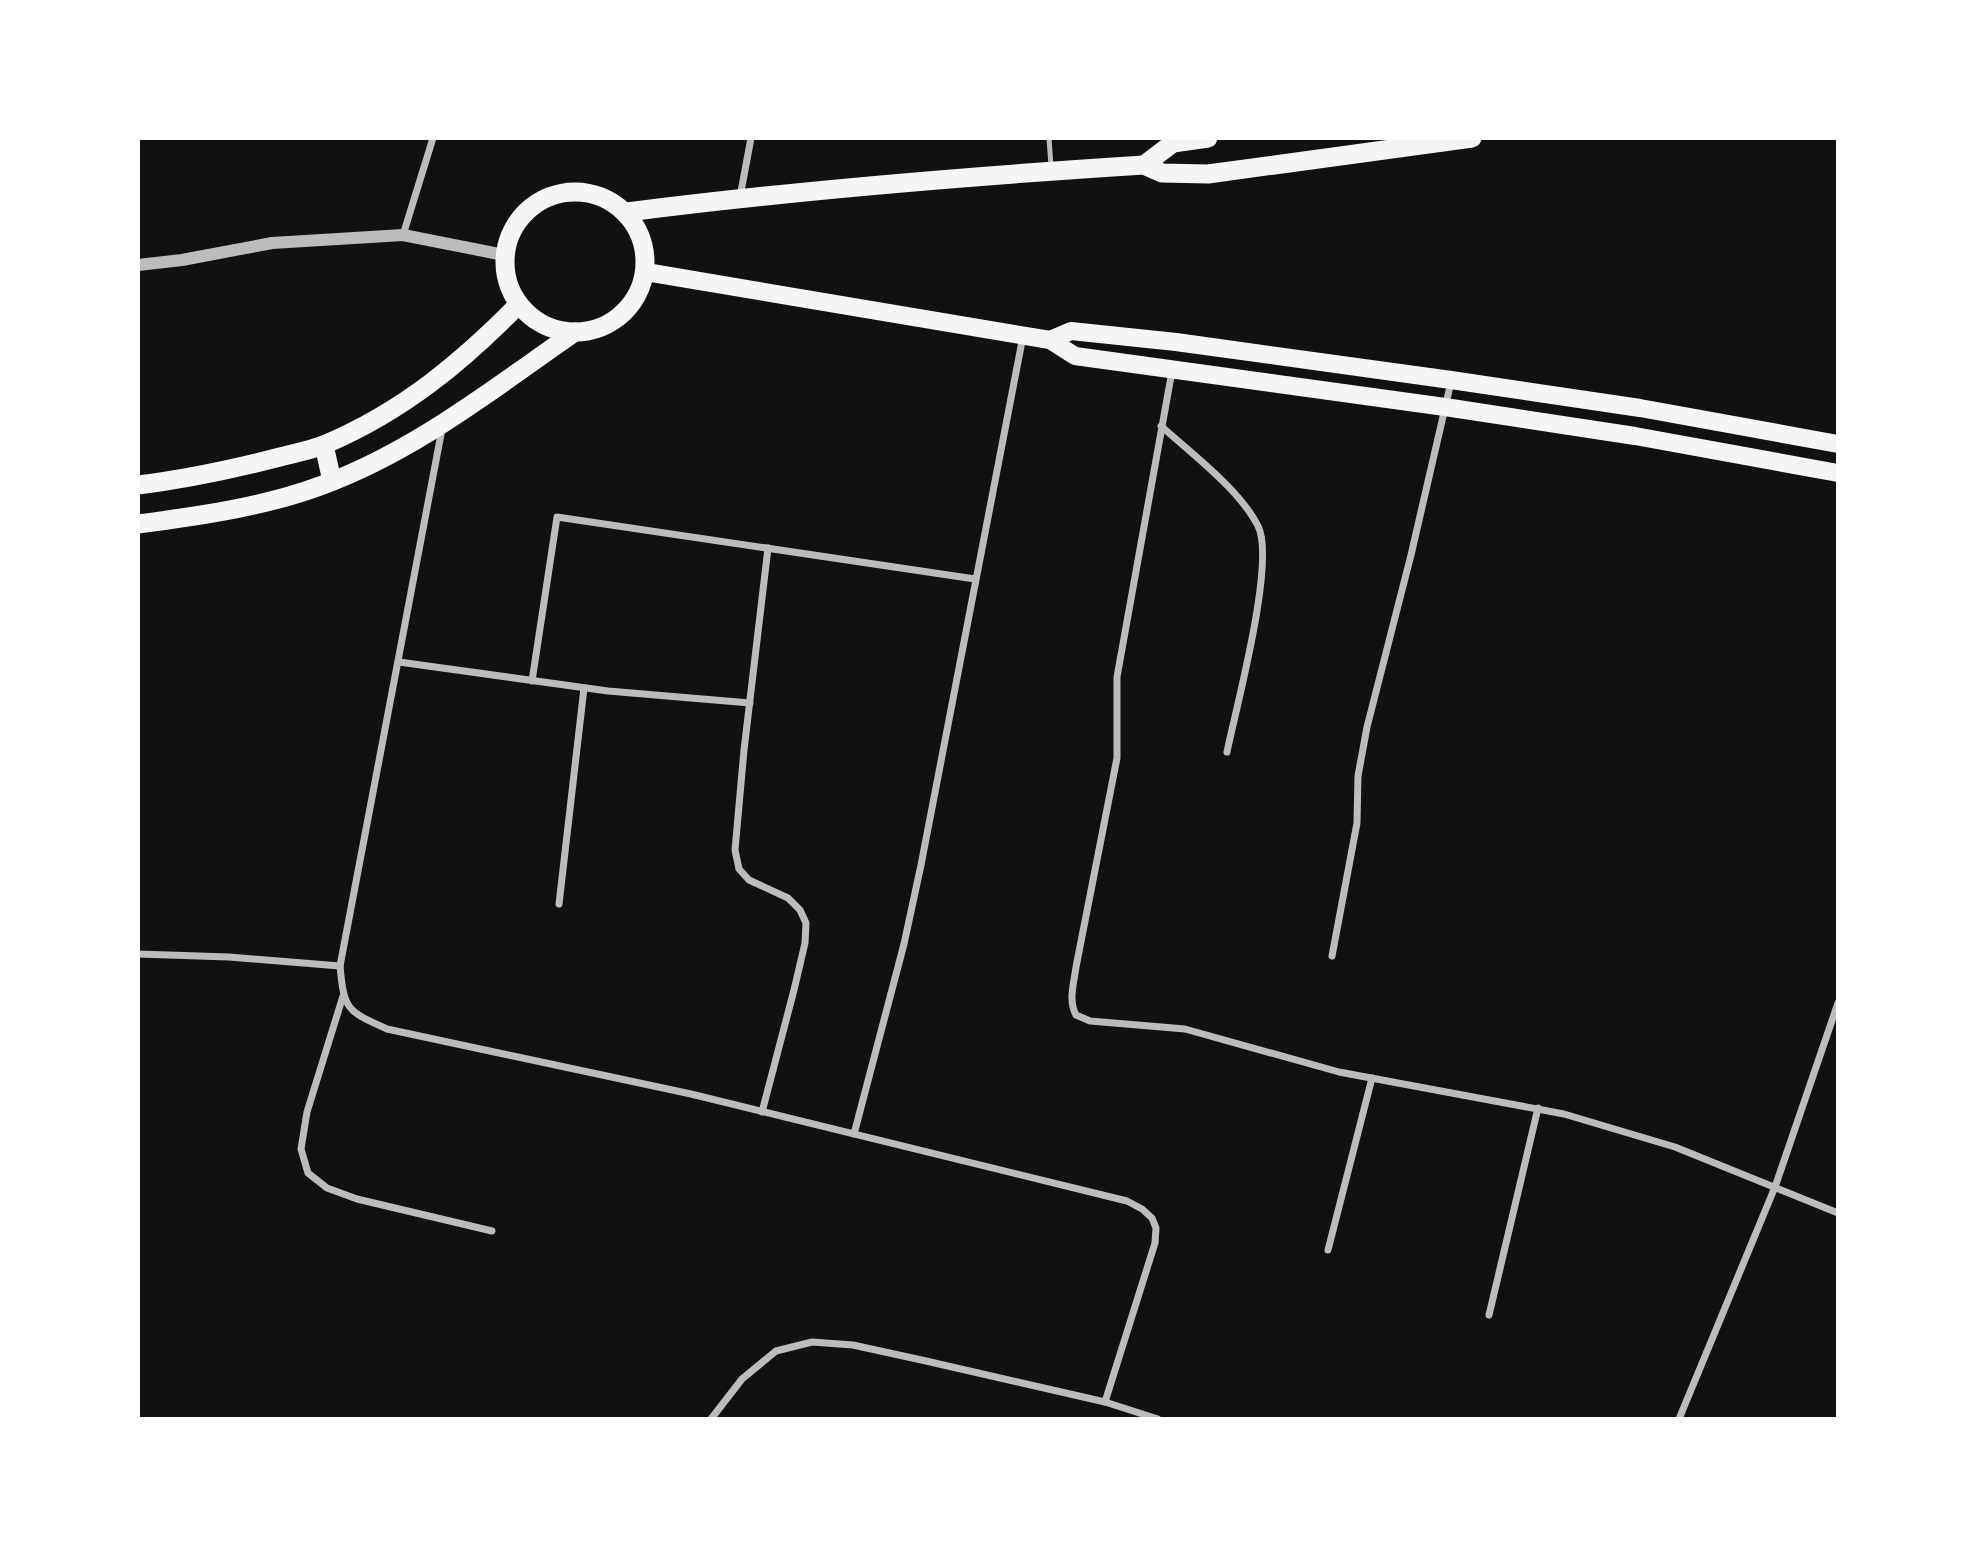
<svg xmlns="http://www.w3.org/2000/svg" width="1976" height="1557" viewBox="0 0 1976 1557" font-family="'Varela Round',sans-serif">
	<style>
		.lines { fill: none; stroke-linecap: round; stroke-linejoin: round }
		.service { stroke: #bcbcbc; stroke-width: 5 }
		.minor { stroke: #bcbcbc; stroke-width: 7 }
		.tertiary { stroke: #bcbcbc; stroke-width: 12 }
		.primary { stroke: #f5f5f5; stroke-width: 18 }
		.trunk { stroke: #f5f5f5; stroke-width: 19 }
	</style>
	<rect width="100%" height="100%" fill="#111"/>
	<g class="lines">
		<!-- service -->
		<polyline class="service" points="1049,138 1051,166"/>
		<!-- minor -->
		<g class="minor">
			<polyline points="740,197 751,138"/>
			<polyline points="403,235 433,138"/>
			<path d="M1172 371 1117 677V758L1076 967C1074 983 1068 1000 1076 1015L1090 1021 1185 1029 1339 1072 1564 1114 1675 1147 1838 1213"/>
			<path d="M1161 426C1191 453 1240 490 1258 526 1276 561 1236 708 1227 752"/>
			<path d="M442 429 340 966C344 1010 347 1011 387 1029L691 1094 1127 1201 1142 1209 1152 1218 1156 1228 1155 1243 1105 1402"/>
			<polyline points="399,662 608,691 750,703"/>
			<polyline points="532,681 557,517 975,579"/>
			<polyline points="559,904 584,688"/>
			<polyline points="138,954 229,957 340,966"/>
			<polyline points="1332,956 1357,823 1358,776 1367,727 1411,555 1451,382"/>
			<polyline points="343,996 307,1112 301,1149 308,1173 327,1188 357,1199 492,1231"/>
			<polyline points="762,1112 794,990 805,943 806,923 800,910 788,898 749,880 739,869 735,850 744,750 768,548"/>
			<polyline points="854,1134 904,944 921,865 1023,336"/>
			<polyline points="1328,1250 1372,1078"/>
			<polyline points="1489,1315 1538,1108"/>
			<polyline points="711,1419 742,1379 776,1351 812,1342 853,1345 926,1361 1105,1402 1158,1419"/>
			<polyline points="1679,1419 1775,1187 1838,1003"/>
		</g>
		<!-- tertiary -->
		<polyline class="tertiary" points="138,265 182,260 272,243 403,235 504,255"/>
		<!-- primary -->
		<g class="primary">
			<polyline points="646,272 1050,340 1075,356 1445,407 1635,436 1838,473"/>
			<polyline points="1050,340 1071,331 1176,342 1451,380 1640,408 1838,444"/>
		</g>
		<!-- trunk -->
		<g class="trunk">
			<polyline points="1144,165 1173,143 1208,138"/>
			<circle cx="575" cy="262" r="70"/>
			<path d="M627 212C799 190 971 176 1144 165L1162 173 1208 174 1472 138"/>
			<polyline points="324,445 332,481"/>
			<path d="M138 485C186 479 233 469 280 457 295 453 312 450 326 444 403 411 461 363 519 304"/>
			<path d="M138 524C199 516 263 507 320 486 414 452 494 388 575 332"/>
		</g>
	</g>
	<!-- border -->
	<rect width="1976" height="1557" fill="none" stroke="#ffffff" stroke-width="280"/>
</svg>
